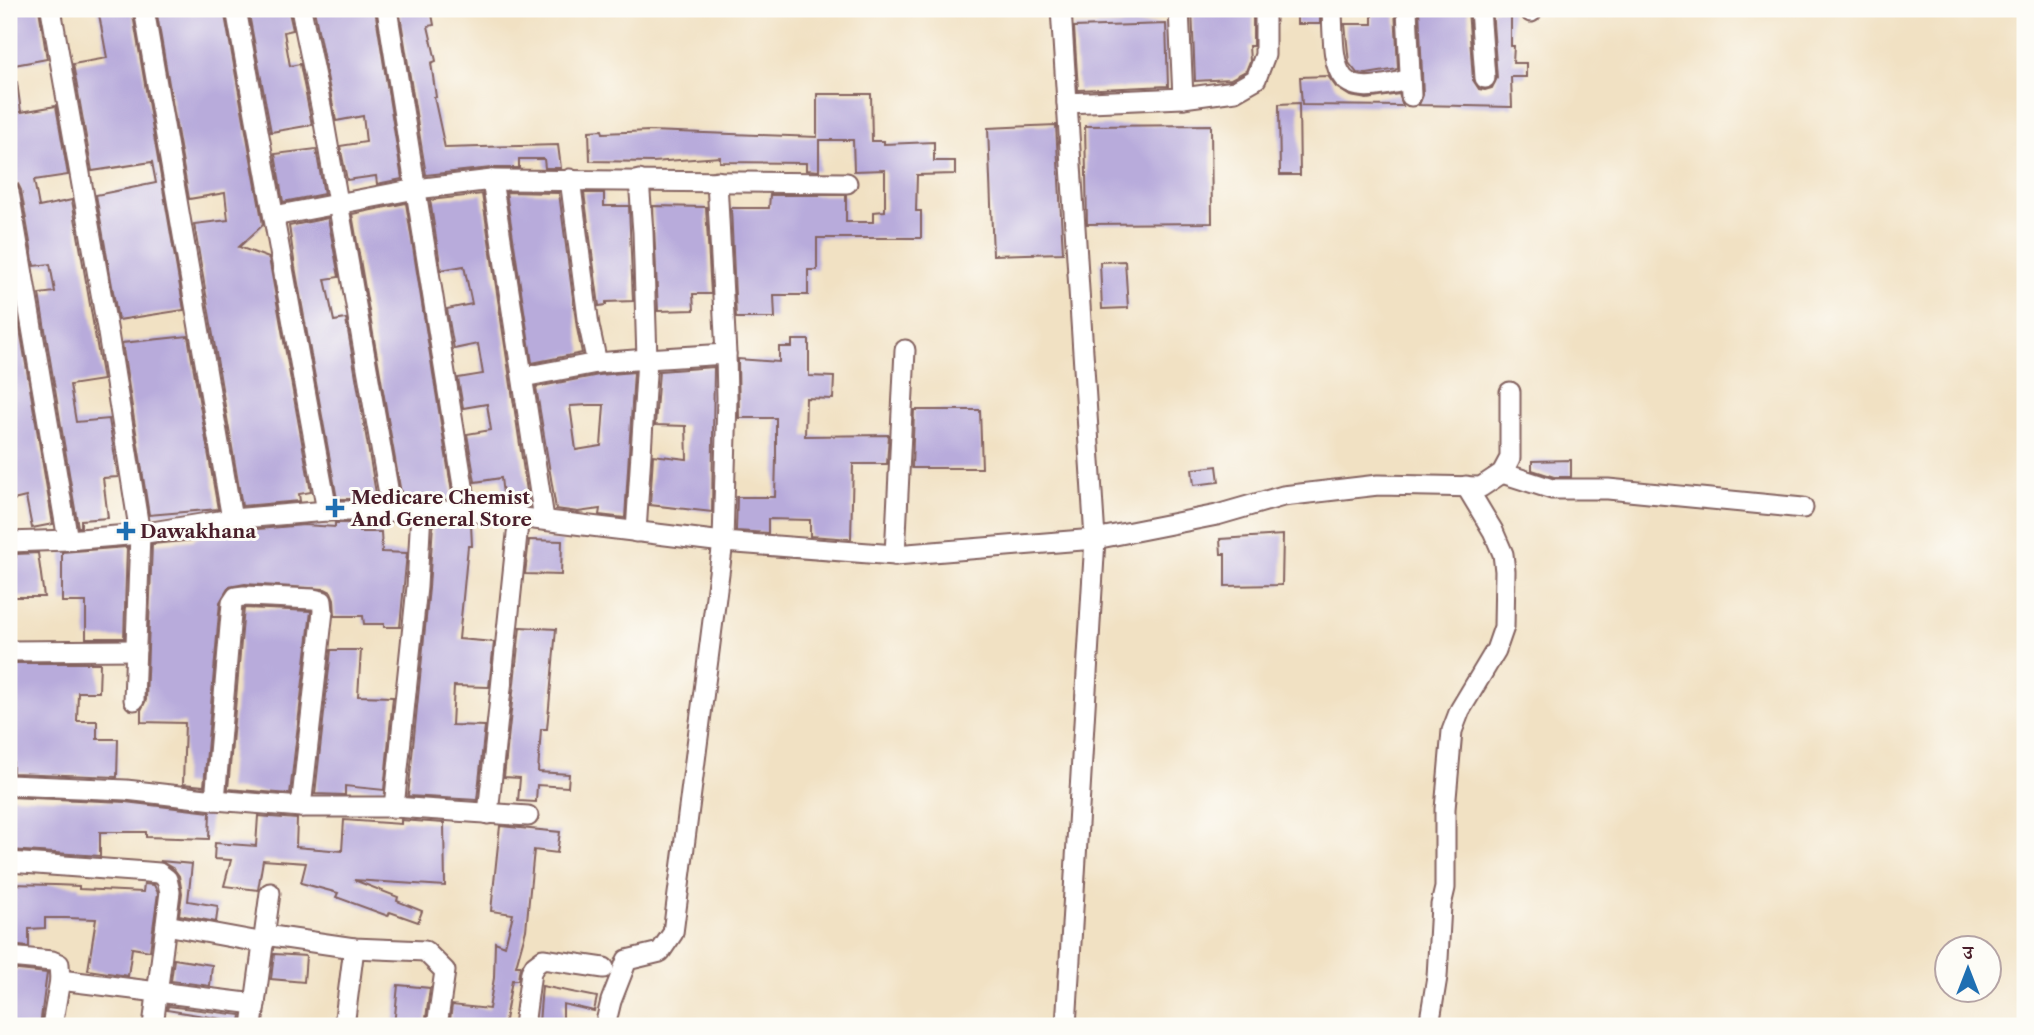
<svg xmlns="http://www.w3.org/2000/svg" width="2034" height="1035" viewBox="0 0 2034 1035" font-family="'Libre Caslon Text','Noto Serif Devanagari',serif">
	<style>
		.building { fill: #b8abdb; fill-rule: evenodd }
		.lines { fill: none; stroke-linecap: round; stroke-linejoin: round }
		.minor-casing { stroke: #846360; stroke-width: 23 }
		.minor { stroke: #fff; stroke-width: 19 }
		.poi-dot { fill: #1f6fb2; stroke: #fdfcf7; stroke-width: 2.5 }
		.labels { text-anchor: middle; dominant-baseline: central; stroke-width: 6; stroke-linejoin: round; paint-order: stroke }
		.poi-label { font-size: 19px; font-weight: bold; fill: #4a1f2b; stroke: #fdfcf7; text-anchor: start }
	</style>
	<rect width="100%" height="100%" fill="#fdfcf7"/>
	<filter id="ink" filterUnits="userSpaceOnUse"><feTurbulence type="fractalNoise" baseFrequency=".0143" numOctaves="2"/><feDisplacementMap in="SourceGraphic" scale="14" xChannelSelector="R" yChannelSelector="G"/><feConvolveMatrix kernelMatrix="1 2 1 2 8 2 1 2 1" color-interpolation-filters="sRGB"/></filter>
	<filter id="wash" filterUnits="userSpaceOnUse"><feTurbulence type="fractalNoise" baseFrequency=".00686" numOctaves="4" result="noise"/><feDisplacementMap in="SourceGraphic" scale="28" xChannelSelector="R" yChannelSelector="G"/><feGaussianBlur stdDeviation="1.57" result="paint"/><feColorMatrix in="noise" values="0 0 0 0 0 0 0 0 0 0 0 0 0 0 0 0 0 1.4 0 .05"/><feComposite in="paint" operator="in"/></filter>
	<g filter="url(#wash)">
		<rect width="100%" height="100%" fill="#f1e1c3"/>
		<g id="blocks">
			<!-- building -->
			<g class="building">
				<polygon points="9,9 39,9 47,59 9,66"/>
				<polygon points="98,9 132,9 184,310 118,320 96,195 156,183 152,162 92,171 73,64 107,58"/>
				<polygon points="156,9 190,9 191,14 224,10 263,225 239,247 269,258 311,492 299,494 300,501 242,506 194,224 228,220 225,193 189,199"/>
				<polygon points="248,9 285,9 285,12 289,12 293,30 284,32 290,66 300,64 312,125 271,132"/>
				<polygon points="326,9 375,9 402,179 377,184 376,176 347,180 340,146 366,142 363,116 336,121 314,10"/>
				<polygon points="399,9 431,9 434,25 428,26 436,61 431,63 436,97 434,97 445,148 558,145 561,168 545,168 544,159 519,159 519,168 491,168 426,175"/>
				<polygon points="1192,9 1253,9 1253,46 1249,46 1250,61 1246,71 1231,79 1195,81"/>
				<rect x="1297" y="9" width="23" height="15"/>
				<polygon points="1372,9 1395,9 1398,69 1367,74 1357,73 1349,63 1345,24 1372,24"/>
				<polygon points="1419,9 1468,9 1473,80 1479,89 1485,90 1492,88 1497,78 1492,9 1511,9 1511,46 1514,46 1513,63 1526,63 1526,77 1511,77 1512,107 1419,105 1423,95"/>
				<polygon points="1166,24 1168,86 1078,90 1074,27"/>
				<polygon points="1328,76 1336,87 1350,96 1367,99 1399,94 1403,106 1302,105 1300,77"/>
				<polygon points="17,82 21,112 56,106 68,175 34,180 39,207 72,200 103,380 70,385 76,422 109,419 118,477 103,478 108,518 81,520 81,527 78,527 39,294 55,292 50,264 34,266 21,190 18,184 10,180 9,170 9,83"/>
				<polygon points="817,94 871,94 872,141 884,141 884,144 934,142 934,161 955,161 955,174 917,175 916,211 921,211 921,238 817,238 817,270 808,270 808,295 774,295 775,318 736,318 731,208 769,208 770,195 846,195 846,222 873,222 873,212 885,211 885,170 854,171 853,140 819,140 819,171 806,170 806,163 720,162 720,157 653,162 590,161 589,131 602,130 603,133 650,131 817,137"/>
				<polygon points="1299,103 1300,175 1280,175 1279,104"/>
				<polygon points="1056,125 1063,253 993,255 988,128"/>
				<polygon points="1211,125 1212,223 1087,224 1085,126"/>
				<polygon points="316,149 324,194 283,202 275,154"/>
				<polygon points="506,192 559,193 577,328 582,353 532,363"/>
				<polygon points="584,193 604,193 604,206 629,206 633,301 606,302 606,305 599,306"/>
				<polygon points="482,194 529,504 504,503 501,478 475,482 467,434 491,430 487,404 463,408 458,378 483,374 478,344 454,349 447,309 472,304 464,266 441,270 430,200"/>
				<polygon points="406,203 453,499 426,499 426,496 402,499 352,214"/>
				<polygon points="653,206 706,207 711,294 693,294 694,310 658,311"/>
				<polygon points="328,218 339,277 325,279 334,321 346,319 377,499 337,499 295,267 289,226"/>
				<polygon points="1125,261 1128,308 1102,309 1100,262"/>
				<polygon points="9,264 53,524 32,528 26,497 9,501"/>
				<polygon points="188,336 218,509 149,515 122,343"/>
				<polygon points="792,340 809,340 809,376 834,377 833,399 806,398 805,436 889,435 887,464 853,464 851,539 810,536 810,520 768,519 768,533 736,531 737,497 775,497 776,458 776,418 739,418 738,359 779,362 779,347 792,347"/>
				<polygon points="714,367 712,512 650,505 653,455 687,459 686,426 655,425 659,371"/>
				<path d="M634 372 625 518 599 515 600 509 578 512 556 509 536 387 599 375ZM589 405H604L601 446 576 450 570 406Z"/>
				<polygon points="914,410 980,410 982,468 912,468"/>
				<polygon points="1571,460 1571,477 1554,477 1532,470 1532,461"/>
				<polygon points="1217,466 1219,482 1194,485 1192,469"/>
				<polygon points="335,523 359,523 359,532 381,532 382,552 407,553 400,627 384,627 384,624 364,624 363,616 335,616 334,599 331,592 325,589 245,584 229,587 220,602 204,786 183,784 185,723 141,722 141,710 146,700 152,544 194,540 194,538 234,531 304,525 335,527"/>
				<polygon points="433,523 471,524 472,546 468,546 459,639 494,642 489,687 454,686 452,725 485,726 477,800 408,796 429,588"/>
				<polygon points="1283,535 1282,585 1225,586 1225,554 1221,554 1220,539"/>
				<polygon points="529,540 562,541 561,575 525,574"/>
				<polygon points="127,547 124,638 86,638 86,602 62,602 62,552"/>
				<polygon points="38,553 44,597 9,597 9,557 16,557 16,554"/>
				<polygon points="244,608 311,611 290,794 228,789"/>
				<polygon points="520,627 556,629 547,729 541,729 538,772 569,774 568,787 537,785 536,802 518,801 520,778 504,777"/>
				<polygon points="331,650 361,650 358,696 393,697 384,790 345,786 345,795 315,794"/>
				<polygon points="9,663 100,663 99,692 78,692 77,721 97,721 97,739 118,739 117,777 13,773 13,729 9,729"/>
				<polygon points="9,797 125,802 210,812 209,839 146,837 146,832 100,832 100,856 9,850"/>
				<polygon points="258,816 297,819 296,847 342,851 344,820 401,824 401,820 444,823 445,886 354,880 398,897 397,901 422,911 418,922 390,912 388,916 336,897 338,893 301,883 306,863 263,860 258,890 224,886 231,860 214,859 215,843 256,846"/>
				<polygon points="500,826 560,832 557,853 534,850 526,930 516,966 520,966 518,980 512,980 504,1026 450,1020 452,1005 489,1009 494,978 495,942 505,946 513,914 491,911"/>
				<polygon points="160,861 192,864 188,901 218,906 216,922 179,915 182,893 179,876 174,869"/>
				<polygon points="9,884 55,885 79,886 79,889 143,892 144,884 154,885 158,893 150,951 132,948 128,976 88,970 96,919 66,918 45,918 45,928 29,929 29,947 9,945"/>
				<polygon points="274,954 306,956 304,982 271,979"/>
				<polygon points="174,959 212,965 210,986 171,981"/>
				<polygon points="9,969 47,973 40,1026 9,1026"/>
				<polygon points="398,985 430,988 425,1026 394,1026"/>
				<polygon points="542,986 597,997 594,1011 563,1004 563,1023 539,1023"/>
				<polygon points="168,1006 241,1015 240,1022 167,1010"/>
			</g>
		</g>
	</g>
	<g filter="url(#ink)">
		<use href="#blocks" fill-opacity="0" stroke="#846360" stroke-width="2"/>
		<g class="lines">
			<!-- minor casing -->
			<g class="minor-casing">
				<g id="minor">
					<polyline points="51,9 108,333 140,534 134,700"/>
					<polyline points="144,9 232,519"/>
					<polyline points="236,9 327,511"/>
					<polyline points="301,9 322,111 392,511"/>
					<polyline points="387,9 467,511"/>
					<polyline points="1061,9 1095,539 1066,1026"/>
					<polyline points="1179,9 1183,98"/>
					<path d="M1332 9C1334 78 1334 100 1410 79"/>
					<polyline points="1407,9 1411,96"/>
					<polyline points="1480,9 1485,78"/>
					<polyline points="1531,9 1531,12"/>
					<polyline points="1067,103 1183,98 1235,91 1256,79 1265,55 1265,9"/>
					<polyline points="570,179 589,326 597,363"/>
					<polyline points="492,180 544,519"/>
					<polyline points="717,181 726,354"/>
					<polyline points="9,192 68,540"/>
					<polyline points="274,216 416,189 492,180 847,183"/>
					<polyline points="523,377 597,363 647,359 636,532"/>
					<polyline points="1502,473 1552,489 1608,489 1803,508"/>
					<polyline points="9,542 68,540 140,534 232,519 327,511 467,511 723,542 895,555 1095,539 1217,515 1283,496 1378,485 1481,487 1502,473 1510,458 1510,392"/>
					<polyline points="895,555 905,350"/>
					<polyline points="9,651 136,650"/>
					<polyline points="9,785 126,790 215,800 301,807 394,807 528,816"/>
					<polyline points="215,800 232,603 236,597 244,596 313,599 322,601 323,611 301,807"/>
					<polyline points="394,807 417,587 421,511"/>
					<polyline points="488,814 519,515"/>
					<polyline points="9,862 147,872 159,873 167,879 170,892 153,1026"/>
					<polyline points="166,925 264,943"/>
					<polyline points="265,935 354,948 425,951 445,971 437,1026"/>
					<polyline points="9,957 52,961 59,964 60,980"/>
					<polyline points="52,1026 60,980 255,1004"/>
					<polyline points="252,1026 270,893"/>
					<polyline points="344,1026 354,948"/>
					<polyline points="524,1026 531,972 535,965 543,959 604,968"/>
					<polyline points="605,1026 611,1001 627,960 660,952 673,933 723,542 727,398 726,354 647,359 643,232 639,180"/>
					<polyline points="1429,1026 1437,977 1441,905 1445,888 1445,809 1452,731 1460,710 1496,650 1504,627 1505,571 1503,554 1493,531 1466,486"/>
				</g>
			</g>
			<!-- minor -->
			<use href="#minor" class="minor"/>
		</g>
	</g>
	<!-- markers -->
	<g class="poi-dot">
		<path d="M331.5 497.5h7v7h7v7h-7v7h-7v-7h-7v-7h7z"/>
		<path d="M122.5 520.5h7v7h7v7h-7v7h-7v-7h-7v-7h7z"/>
	</g>
	<g class="labels">
		<!-- poi labels -->
		<g class="poi-label">
			<text x="351" y="497">Medicare Chemist<tspan x="351" dy="22">And General Store</tspan></text>
			<text x="140" y="531">Dawakhana</text>
		</g>
	</g>
	<!-- margin -->
	<rect width="2034" height="1035" fill="none" stroke="#fdfcf7" stroke-width="35"/>
	<!-- north arrow -->
	<g transform="translate(1968 969)"><circle r="33" fill="#fdfcf7" stroke="#b5a4a5" stroke-width="2"/>
	<path d="M0-5L12 26L0 18L-12 26Z" fill="#1f6fb2"/>
	<text y="-10" font-size="19" font-weight="bold" text-anchor="middle" fill="#4a1f2b">उ</text>
	</g>
</svg>
